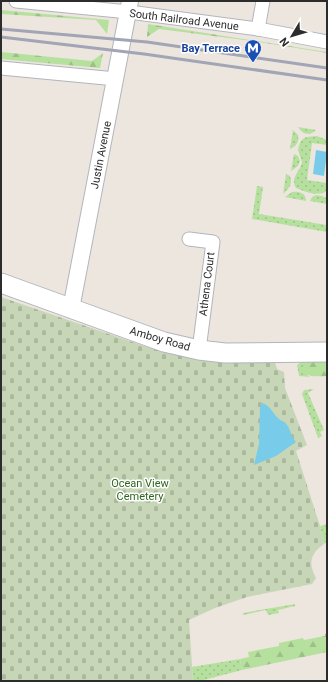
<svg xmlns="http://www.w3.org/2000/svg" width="328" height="682" viewBox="0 0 328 682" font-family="Roboto,sans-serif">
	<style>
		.grass { fill: url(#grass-dots) }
		.forest { fill: url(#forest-firs) }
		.cemetery { fill: url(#cemetery-stones) }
		.water { fill: #78cce9 }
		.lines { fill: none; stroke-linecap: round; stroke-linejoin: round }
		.minor-casing { stroke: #b2b5be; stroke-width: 15 }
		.tertiary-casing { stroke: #b2b5be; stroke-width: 18 }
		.secondary-casing { stroke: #b2b5be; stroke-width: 21 }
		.minor { stroke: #fff; stroke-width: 13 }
		.tertiary { stroke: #fff; stroke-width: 16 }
		.secondary { stroke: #fff; stroke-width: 19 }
		.rail { stroke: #a2a5b5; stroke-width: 3 }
		.labels { text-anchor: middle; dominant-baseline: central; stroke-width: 3; stroke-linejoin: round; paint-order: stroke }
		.street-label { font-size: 11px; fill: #2c2c2c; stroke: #fff }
		.transit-label { font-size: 11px; font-weight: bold; fill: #164399; stroke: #fff; text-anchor: end }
		.park-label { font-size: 11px; fill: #2e661e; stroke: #fff }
	</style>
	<defs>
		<pattern id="grass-dots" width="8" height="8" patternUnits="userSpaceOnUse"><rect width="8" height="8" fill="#b6e09e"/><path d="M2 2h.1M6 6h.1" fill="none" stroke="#9dc088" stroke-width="1.8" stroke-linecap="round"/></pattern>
		<pattern id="forest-firs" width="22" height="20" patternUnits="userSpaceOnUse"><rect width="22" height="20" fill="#b6e09e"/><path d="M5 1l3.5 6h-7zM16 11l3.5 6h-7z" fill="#9dc088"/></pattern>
		<pattern id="cemetery-stones" width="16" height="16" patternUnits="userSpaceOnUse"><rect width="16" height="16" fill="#c6d6b7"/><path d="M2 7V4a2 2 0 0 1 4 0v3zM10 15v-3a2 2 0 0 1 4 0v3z" fill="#aab89e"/></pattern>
	</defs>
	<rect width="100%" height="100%" fill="#ede6df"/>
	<!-- grass -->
	<g class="grass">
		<path d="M298 127 316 130C310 136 303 135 298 127Z"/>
		<path d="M293 130 298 135C299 142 297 146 290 149Z"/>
		<path d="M317 136 327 140V145L312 143 307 180 327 183V191C318 197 306 192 296 188 290 177 300 172 302 162L298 150C301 136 305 137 317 136Z"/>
		<polygon points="294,154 298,156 300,161 298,166 291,171"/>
		<path d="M286 174 290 176C293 185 289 188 283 194Z"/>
		<polygon points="257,186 263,187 259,214 327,225 327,232 252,219"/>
		<path d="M292 192C299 191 306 193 306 201L285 197Z"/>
		<polygon points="316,195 322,196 327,198 327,204 310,201 312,197"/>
		<polygon points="327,358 307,375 310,377 299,376 297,365 302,361"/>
		<polygon points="314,389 308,393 324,430 320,432 322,436 318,438 302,394 304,390"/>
		<polygon points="327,524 327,541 324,544 320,526"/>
		<polygon points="295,604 295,606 278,610 279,613 268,615 266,610 243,615 243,613"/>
		<polygon points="240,659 242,670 200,681 193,681 192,667"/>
	</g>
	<!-- forest -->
	<g class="forest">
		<polygon points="1,10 109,20 107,34 96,20 1,14"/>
		<polygon points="148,24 327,52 327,53 259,42 159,29 147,37"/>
		<polygon points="1,52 92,61 103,53 100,68 1,59"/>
		<path d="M309 361H327V376C319 376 310 378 303 372V366L305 362Z"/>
		<polygon points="327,633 327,652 242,670 240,659 249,657 248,652 279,646 279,643 303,638 304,640 325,636 325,634"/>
	</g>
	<!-- cemetery -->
	<path class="cemetery" d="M1 297 147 347 196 359 275 362 277 369 284 372 285 388 307 445 296 451 320 526 324 544C310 554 308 563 316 578L312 584 247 597 215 608 189 620 193 681H1Z"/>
	<!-- water -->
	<g class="water">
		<polygon points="316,150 327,152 324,176 313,174"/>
		<path d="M262 403C270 405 273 414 279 419 281 421 285 421 287 425 291 430 290 435 296 442L276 456 254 465 259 444 260 407Z"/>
	</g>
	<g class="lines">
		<!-- minor casing -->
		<g class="minor-casing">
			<g id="minor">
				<polyline points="16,1 129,12 258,29 327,42"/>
				<polyline points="258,29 263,1"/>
				<polyline points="1,68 116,79"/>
				<polyline points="189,239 213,242 199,350"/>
			</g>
		</g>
		<!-- tertiary casing -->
		<g class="tertiary-casing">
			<polyline id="tertiary" points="71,309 130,1"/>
		</g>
		<!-- secondary casing -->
		<g class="secondary-casing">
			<polyline id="secondary" points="1,283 164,342 199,350 225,353 327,352"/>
		</g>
		<!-- minor -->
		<use href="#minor" class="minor"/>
		<!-- tertiary -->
		<use href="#tertiary" class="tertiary"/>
		<!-- secondary -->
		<use href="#secondary" class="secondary"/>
		<!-- rail -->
		<g class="rail">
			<polyline points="1,29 147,42 327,68"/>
			<polyline points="1,37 144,54 327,80"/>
		</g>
	</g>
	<!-- icons -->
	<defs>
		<g id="metro-pin" transform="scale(0.9)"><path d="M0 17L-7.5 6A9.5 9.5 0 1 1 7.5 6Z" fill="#1a4fb4" stroke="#fff"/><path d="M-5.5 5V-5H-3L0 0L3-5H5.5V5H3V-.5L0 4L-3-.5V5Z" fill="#fff"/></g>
	</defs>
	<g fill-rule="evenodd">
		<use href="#metro-pin" x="253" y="48"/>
	</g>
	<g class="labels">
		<!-- street labels -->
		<g class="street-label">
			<text transform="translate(184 20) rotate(7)">South Railroad Avenue</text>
			<text transform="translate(101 155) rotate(-79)">Justin Avenue</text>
			<text transform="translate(207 284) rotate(-83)">Athena Court</text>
			<text transform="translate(160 339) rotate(16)">Amboy Road</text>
		</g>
		<!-- transit labels -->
		<g class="transit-label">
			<text x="240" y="48">Bay Terrace</text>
		</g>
		<!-- park labels -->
		<g class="park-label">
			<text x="140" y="483">Ocean View<tspan x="140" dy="13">Cemetery</tspan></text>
		</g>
	</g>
	<!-- border -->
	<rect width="328" height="682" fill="none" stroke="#2c2c2c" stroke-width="4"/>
	<!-- north arrow -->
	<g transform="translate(292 36) rotate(232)" stroke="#ffffff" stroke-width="3" paint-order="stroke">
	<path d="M0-3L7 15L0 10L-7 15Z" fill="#2c2c2c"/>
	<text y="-6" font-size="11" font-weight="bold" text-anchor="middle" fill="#2c2c2c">N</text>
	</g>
</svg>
